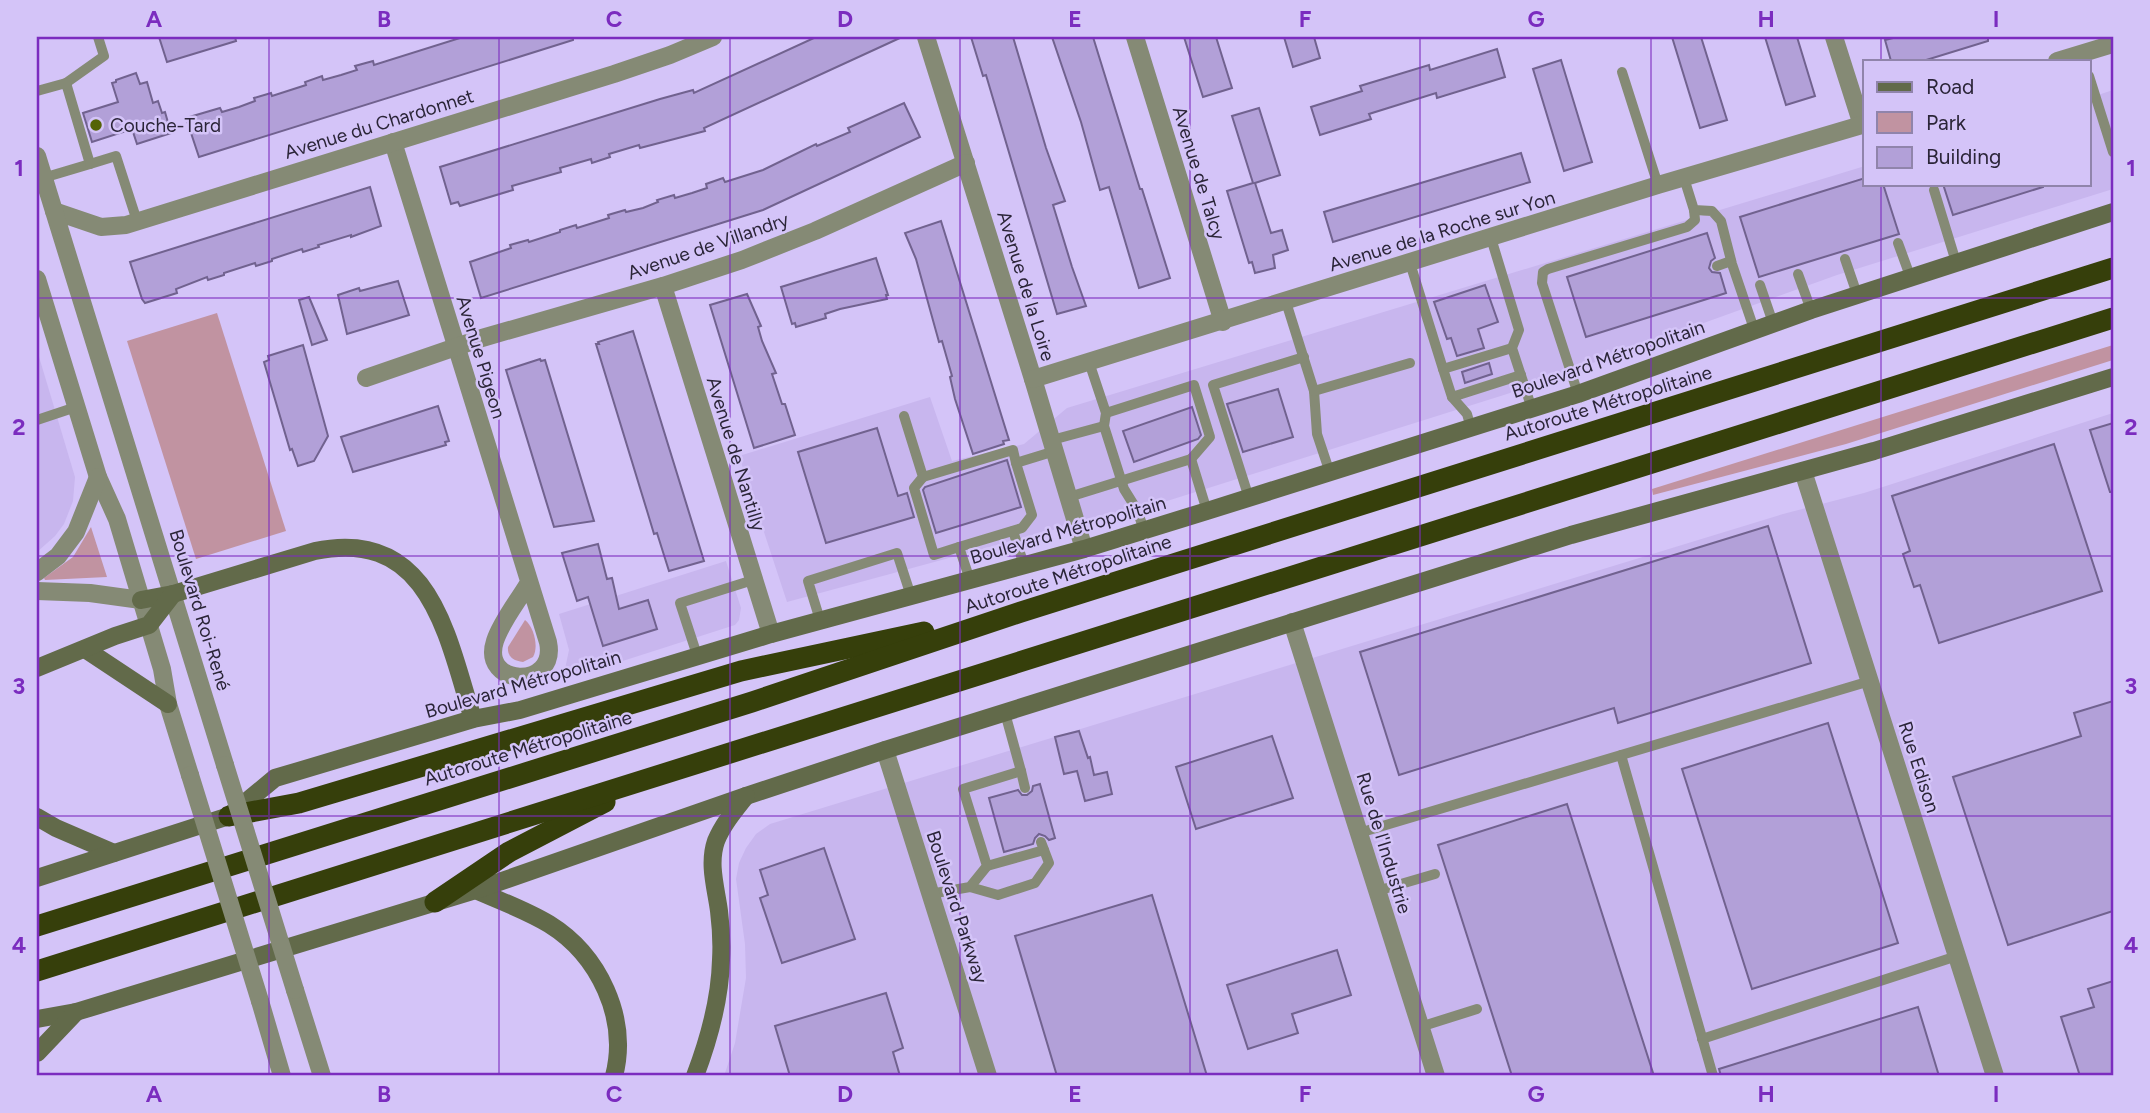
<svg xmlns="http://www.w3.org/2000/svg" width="2150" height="1113" viewBox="0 0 2150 1113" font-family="Figtree,sans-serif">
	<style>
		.built { fill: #c8b6ee }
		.green { fill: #c193a1 }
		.building { fill: #b2a0d8; stroke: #71628f; stroke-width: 2 }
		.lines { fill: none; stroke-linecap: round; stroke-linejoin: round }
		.service { stroke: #858a75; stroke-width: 10 }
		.minor { stroke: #858a75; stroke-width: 18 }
		.tertiary { stroke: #858a75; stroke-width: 18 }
		.secondary { stroke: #626a4a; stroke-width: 18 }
		.motorway { stroke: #363f0b; stroke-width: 21 }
		.tertiary-bridge { stroke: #858a75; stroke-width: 18 }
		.grid { fill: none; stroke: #7b2cbf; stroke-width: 2; stroke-opacity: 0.55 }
		.poi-dot { fill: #556307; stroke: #d4c4f8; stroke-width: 2.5 }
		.labels { text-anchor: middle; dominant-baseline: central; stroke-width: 5; stroke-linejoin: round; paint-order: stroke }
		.street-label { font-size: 19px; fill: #2b2538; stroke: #d4c4f8 }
		.poi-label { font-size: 19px; fill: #2b2538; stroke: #d4c4f8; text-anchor: start }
		.neatline { fill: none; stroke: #7b2cbf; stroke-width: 2.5 }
		.grid-label { font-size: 23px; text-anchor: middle; font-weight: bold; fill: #7b2cbf }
	</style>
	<rect width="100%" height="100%" fill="#d4c4f8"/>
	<!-- built -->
	<g class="built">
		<polygon points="2113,90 2113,189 1837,275 1507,394 1113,518 1048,531 787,602 739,456 930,397 952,461 1024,444 1067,408 1865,166 1865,184 2089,184 2089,98"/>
		<polygon points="37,350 75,477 73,501 64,524 55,536 37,552"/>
		<polygon points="2113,413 2113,1076 724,1076 735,1043 746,978 745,944 736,879 739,863 746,848 756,834 770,824 1783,514 1864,493"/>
		<polygon points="726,561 741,608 739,620 735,625 554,683 565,669 569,650 559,614"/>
	</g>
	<!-- green -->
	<g class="green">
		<polygon points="217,313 286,531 196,559 127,341"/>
		<polygon points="2113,345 2113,360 1846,444 1653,495 1652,489"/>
		<polygon points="91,527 107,577 45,580 44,578 73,557"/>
		<path d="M525 620C534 627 539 647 533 657L523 662C514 661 507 657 508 647Z"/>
	</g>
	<!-- building -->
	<g class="building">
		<polygon points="159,37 235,37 236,41 167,62"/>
		<polygon points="463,37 573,37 573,40 199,157 186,118 220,108 222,112 239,107 255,101 254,98 271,93 272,96 306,85 305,82 322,76 323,80 341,75 357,70 355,66 373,61 374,65"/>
		<polygon points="816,37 902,37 704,128 705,131 640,148 639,145 609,154 610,157 592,163 591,159 560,168 561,172 512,186 513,190 460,206 458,202 451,204 440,167 660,99 693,90 694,93"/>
		<polygon points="971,37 1013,37 1046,148 1065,201 1053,205 1072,267 1086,306 1057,314 986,75 983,76"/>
		<polygon points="1052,37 1093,37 1140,189 1142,189 1170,278 1139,288 1109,187 1100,190 1081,122"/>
		<polygon points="1184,37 1216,37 1232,88 1203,97"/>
		<polygon points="1284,37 1314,37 1320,58 1293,67"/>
		<polygon points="1672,37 1701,37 1727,120 1700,128"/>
		<polygon points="1765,37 1797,37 1815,96 1786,105"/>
		<polygon points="1897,37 1988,37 1988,41 1923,61 1891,61 1885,40"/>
		<polygon points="1497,49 1505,77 1437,98 1436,93 1369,114 1371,119 1320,135 1311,107 1362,91 1360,86 1429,65 1430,70"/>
		<polygon points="1561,60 1592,162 1564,171 1533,69"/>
		<polygon points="136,73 140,84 147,82 153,103 158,101 162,113 165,112 171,133 137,144 132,129 92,142 83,113 118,102 112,83 116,82 116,80"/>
		<polygon points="904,103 920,137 763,210 481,298 470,262 511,248 510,245 528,240 529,242 560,232 560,230 576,225 577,228 609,218 608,215 625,210 626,212 643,208 658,202 657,200 674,195 675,198 692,193 707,188 706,184 723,178 725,182 763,170 816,144 817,146 850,132 848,128"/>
		<polygon points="1259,108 1280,175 1255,183 1271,233 1282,230 1288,250 1273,255 1275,268 1255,273 1252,262 1249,263 1227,191 1253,183 1232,116"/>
		<polygon points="1521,153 1530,182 1333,242 1324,212"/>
		<polygon points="1865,178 1865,184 1883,184 1899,234 1759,277 1740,217"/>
		<polygon points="1943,184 2043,184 2043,187 1953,215"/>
		<polygon points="370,187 381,226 351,237 351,235 318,245 319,247 303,252 302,249 272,259 272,261 256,266 255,263 224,273 224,275 208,280 207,277 176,289 177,293 145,303 142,299 130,262"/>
		<polygon points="941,221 1009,440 1003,441 1004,444 973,454 955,399 950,377 952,376 942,341 939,342 916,259 905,233"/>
		<polygon points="1707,233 1715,258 1711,261 1709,268 1712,272 1720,273 1726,293 1586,337 1567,277"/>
		<polygon points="876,258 888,295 886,295 887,299 840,309 825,314 826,318 796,327 795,323 792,324 781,287"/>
		<polygon points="398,281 409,315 347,334 338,295 359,288 360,291"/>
		<polygon points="1485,285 1498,322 1478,329 1484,348 1457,356 1451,338 1447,339 1434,302"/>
		<polygon points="747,294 761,326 758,327 762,341 776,373 772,374 782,404 785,404 795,435 754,448 710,305"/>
		<polygon points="309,297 327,340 312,345 299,300"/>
		<polygon points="633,331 704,561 669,571 657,533 654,534 648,514 596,344 599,344 598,342"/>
		<polygon points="303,345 328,436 314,461 298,466 292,449 290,450 264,362 269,360 268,356"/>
		<polygon points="540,359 541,361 545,360 594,521 554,527 506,370"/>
		<polygon points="1489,363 1492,374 1465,383 1462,372"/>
		<polygon points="1278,389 1293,437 1243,452 1227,404"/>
		<polygon points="438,406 449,441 445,442 446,445 353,472 341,437"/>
		<polygon points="1192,407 1201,435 1198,439 1134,462 1123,431"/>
		<polygon points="2113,423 2113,492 2110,492 2090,430"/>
		<polygon points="877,428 898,496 907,493 914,517 826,543 798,452"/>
		<polygon points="2054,444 2102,591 1939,643 1920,585 1914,587 1903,554 1910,551 1892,496"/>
		<polygon points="1007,460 1021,507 936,533 923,490 925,487"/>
		<polygon points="1768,526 1811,663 1618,723 1614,708 1399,775 1360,652"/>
		<polygon points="598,544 607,579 612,578 619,609 648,600 657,629 603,646 588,597 577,601 562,553"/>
		<polygon points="2113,701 2113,911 2008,945 1953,777 2081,736 2074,713"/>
		<polygon points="1828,723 1898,943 1752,989 1682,769"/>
		<polygon points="1079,731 1088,758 1090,757 1094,775 1107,772 1112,794 1085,801 1077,771 1064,774 1055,737"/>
		<polygon points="1272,736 1293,798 1196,829 1176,767"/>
		<polygon points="1040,784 1055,838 1049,840 1045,836 1039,834 1035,838 1033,844 1004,852 989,798 1018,790 1022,795 1027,795 1032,791 1033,786"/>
		<polygon points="1567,804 1654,1076 1512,1076 1438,845"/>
		<polygon points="824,848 855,939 782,963 760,898 768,895 760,870"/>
		<polygon points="1152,895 1207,1076 1057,1076 1015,936"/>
		<polygon points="1337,950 1351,995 1292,1014 1298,1033 1248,1049 1227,985"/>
		<polygon points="2113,981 2113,1076 2080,1076 2061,1017 2094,1007 2088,989"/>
		<polygon points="886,993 903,1048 893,1052 900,1076 790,1076 775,1026"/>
		<polygon points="1918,1007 1939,1076 1721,1076 1719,1069"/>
	</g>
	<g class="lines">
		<!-- service -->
		<g class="service">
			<polyline points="1622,72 1658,185"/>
			<polyline points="2089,76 2113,152"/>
			<polyline points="66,83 104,56 98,37"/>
			<polyline points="37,91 66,83 90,164 43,178"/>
			<polyline points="90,164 116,156 137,221"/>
			<polyline points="1684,178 1694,210 1712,211 1721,221 1732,264 1754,329"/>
			<polyline points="1934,190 1956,262"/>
			<polyline points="1491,238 1519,330 1512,348 1532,409"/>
			<polyline points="1898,243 1910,276"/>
			<polyline points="1845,259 1857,294"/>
			<polyline points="1410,263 1443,369"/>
			<polyline points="1717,266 1731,261"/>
			<polyline points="1798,274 1811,310"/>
			<polyline points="1760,285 1773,323"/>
			<polyline points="1286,302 1314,391 1317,434 1330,473"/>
			<polyline points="1089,362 1106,413 1104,426 1124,489 1137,510 1144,530"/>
			<polyline points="1314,391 1410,363"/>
			<polyline points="1578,394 1542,283 1543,272 1548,269 1687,227 1695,220 1694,210"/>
			<polyline points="1452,397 1521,375"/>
			<polyline points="1106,413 1194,385 1210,437 1191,459"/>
			<polyline points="904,416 923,477 914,488 934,555 959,547"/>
			<polyline points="37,420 76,407"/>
			<polyline points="1471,428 1467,414 1452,397 1443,369 1512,348"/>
			<polyline points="1052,440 1104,426"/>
			<polyline points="923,477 1013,450 1016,463"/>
			<polyline points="1069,497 1191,459 1207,511"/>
			<polyline points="1249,498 1213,385 1304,357"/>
			<polyline points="1013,531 1024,565"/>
			<polyline points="970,580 959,547 1022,528 1032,515 1016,463 1055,451"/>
			<polyline points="820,620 808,581 897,553 911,596"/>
			<polyline points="697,655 680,603 753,580"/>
			<polyline points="1621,755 1713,1076"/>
			<polyline points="1021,771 1025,788"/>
			<polyline points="1359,833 1870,681"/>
			<polyline points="987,866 1044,850"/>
			<polyline points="970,887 998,895 1035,883 1049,863 1041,842"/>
			<polyline points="1377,891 1435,874"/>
			<polyline points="930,894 970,887 987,866 963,789 1021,771 1005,713"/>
			<polyline points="1420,1027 1477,1009"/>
			<polyline points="1702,1039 1957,956"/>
		</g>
		<!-- minor -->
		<g class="minor">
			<polyline points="926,37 1033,379 1084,549"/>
			<polyline points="1135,37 1223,322"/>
			<polyline points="1834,37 1862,125"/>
			<polyline points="2057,61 2113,44"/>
			<path d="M393 142 548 642C558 690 480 687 495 641 501 622 518 601 528 584"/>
			<polyline points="54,211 101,227 126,225 614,74 670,55 713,37"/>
			<polyline points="663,286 771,634"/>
			<polyline points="366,378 482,338 663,286 742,260 815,231 966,163"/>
			<polyline points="1033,379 1658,185 1865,124"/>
			<polyline points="1803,471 1995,1076"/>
			<polyline points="1292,622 1436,1076"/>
			<polyline points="885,750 988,1076"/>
		</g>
		<!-- tertiary -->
		<g class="tertiary">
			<polyline points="37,156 225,765"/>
			<polyline points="37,279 98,477 117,519 162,669 168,704 190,775"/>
			<polyline points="37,572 58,556 76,532 98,477"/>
			<polyline points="37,591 90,593 141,600"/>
			<polyline points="295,990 322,1076"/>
			<polyline points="260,1001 282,1076"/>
		</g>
		<!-- secondary -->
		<g class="secondary">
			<path d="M141 600 173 594 315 551C430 527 447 636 473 719"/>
			<polyline points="85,649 168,704"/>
			<polyline points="37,668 115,636 149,625 173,594"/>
			<polyline points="37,817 56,828 114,853"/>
			<polyline points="37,878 229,816 275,778 473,719 520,710 771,634 1084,549 1207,511 1578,394 1811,310 2113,212"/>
			<path d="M476 890C500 901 526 910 549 924 599 955 629 1018 614 1076"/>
			<polyline points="37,1019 76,1012 476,890 746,796 885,750 1571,535 1874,451 2113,377"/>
			<polyline points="37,1053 76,1012"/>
			<path d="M695 1076C709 1039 720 1000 721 960 722 944 721 927 719 911 716 888 708 864 716 841 723 824 735 810 746 796"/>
		</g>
		<!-- motorway -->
		<g class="motorway">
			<polyline points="229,816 299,803 741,671 924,632"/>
			<polyline points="435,902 509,852 605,802"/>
			<polyline points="37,926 752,702 1021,612 2113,268"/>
			<polyline points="37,971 2113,318"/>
		</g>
		<!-- tertiary-bridge -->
		<g class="tertiary-bridge">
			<polyline points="225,765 295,990"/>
			<polyline points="190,775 260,1001"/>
		</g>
	</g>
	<!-- grid -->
	<path class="grid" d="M269 37V1076M499 37V1076M730 37V1076M960 37V1076M1190 37V1076M1420 37V1076M1651 37V1076M1881 37V61M1881 184V1076M37 298H2113M37 556H2113M37 816H2113"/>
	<!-- markers -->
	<circle class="poi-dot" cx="96" cy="125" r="7"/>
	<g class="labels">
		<!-- street labels -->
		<g class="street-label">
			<text transform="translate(379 124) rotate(-17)">Avenue du Chardonnet</text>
			<text transform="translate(1199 173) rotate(73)">Avenue de Talcy</text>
			<text transform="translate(1442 231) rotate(-17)">Avenue de la Roche sur Yon</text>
			<text transform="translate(708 246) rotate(-19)">Avenue de Villandry</text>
			<text transform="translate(1026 286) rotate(73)">Avenue de la Loire</text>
			<text transform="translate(481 357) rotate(73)">Avenue Pigeon</text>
			<text transform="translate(1608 359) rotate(-19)">Boulevard Métropolitain</text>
			<text transform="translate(1608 403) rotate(-17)">Autoroute Métropolitaine</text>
			<text transform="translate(736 454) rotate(73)">Avenue de Nantilly</text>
			<text transform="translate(1068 530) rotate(-16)">Boulevard Métropolitain</text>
			<text transform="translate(1068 574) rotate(-18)">Autoroute Métropolitaine</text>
			<text transform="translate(200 610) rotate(73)">Boulevard Roi-René</text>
			<text transform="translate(523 684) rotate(-16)">Boulevard Métropolitain</text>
			<text transform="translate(528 748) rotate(-17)">Autoroute Métropolitaine</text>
			<text transform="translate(1919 767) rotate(72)">Rue Edison</text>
			<text transform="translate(1384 843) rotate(73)">Rue de l'Industrie</text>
			<text transform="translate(957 907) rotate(72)">Boulevard Parkway</text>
		</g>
		<!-- poi labels -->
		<g class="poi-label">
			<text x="110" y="125">Couche-Tard</text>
		</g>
	</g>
	<!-- border -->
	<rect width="2150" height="1113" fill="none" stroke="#d4c4f8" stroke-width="77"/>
	<!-- legend -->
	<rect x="1863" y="60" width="228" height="126" fill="#d4c4f8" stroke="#9084ab" stroke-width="2"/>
	<rect x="1877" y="82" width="35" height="10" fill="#626a4a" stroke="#9084ab" stroke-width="2"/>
	<text x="1926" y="94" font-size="21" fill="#2b2538">Road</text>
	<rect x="1877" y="112" width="35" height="21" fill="#c193a1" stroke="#9084ab" stroke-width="2"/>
	<text x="1926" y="130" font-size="21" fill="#2b2538">Park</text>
	<rect x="1877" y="147" width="35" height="21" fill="#b2a0d8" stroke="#9084ab" stroke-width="2"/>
	<text x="1926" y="164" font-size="21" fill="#2b2538">Building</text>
	<rect x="38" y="38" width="2074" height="1036" class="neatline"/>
	<g class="grid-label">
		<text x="154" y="27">A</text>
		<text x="384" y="27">B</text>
		<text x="614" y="27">C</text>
		<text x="845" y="27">D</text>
		<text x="1075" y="27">E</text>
		<text x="1305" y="27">F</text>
		<text x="1536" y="27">G</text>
		<text x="1766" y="27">H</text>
		<text x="1996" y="27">I</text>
		<text x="19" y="176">1</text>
		<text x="2131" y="176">1</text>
		<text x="19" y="435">2</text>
		<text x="2131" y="435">2</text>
		<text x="19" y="694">3</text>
		<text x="2131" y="694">3</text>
		<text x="19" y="953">4</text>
		<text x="2131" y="953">4</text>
		<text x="154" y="1102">A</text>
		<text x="384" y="1102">B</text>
		<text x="614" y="1102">C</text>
		<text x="845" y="1102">D</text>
		<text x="1075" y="1102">E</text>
		<text x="1305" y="1102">F</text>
		<text x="1536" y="1102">G</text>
		<text x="1766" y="1102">H</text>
		<text x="1996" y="1102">I</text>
	</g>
</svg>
